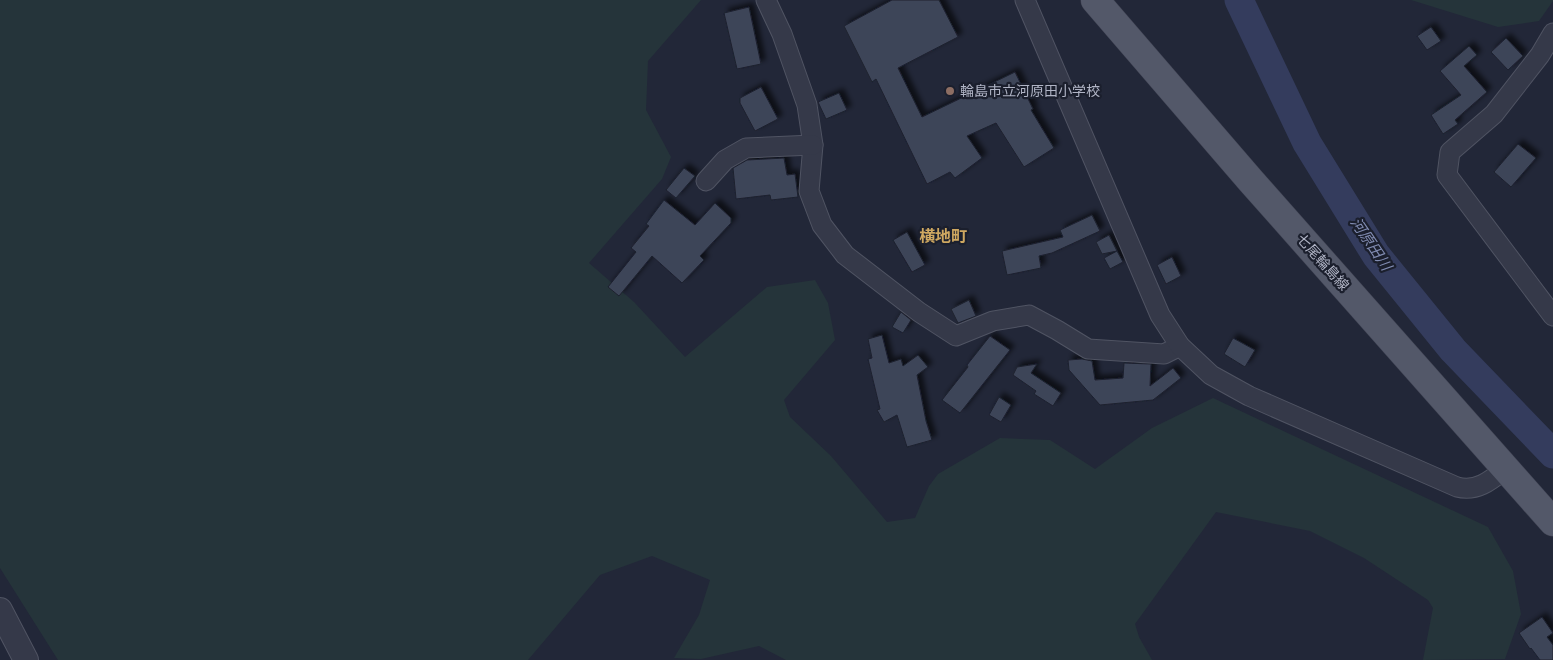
<svg xmlns="http://www.w3.org/2000/svg" width="1553" height="660" viewBox="0 0 1553 660" font-family="Cabin,'Noto Sans JP',sans-serif">
	<style>
		.green { fill: #25343a }
		.lines { fill: none; stroke-linecap: round; stroke-linejoin: round }
		.river { stroke: #343c5d; stroke-width: 29 }
		.building { fill: #3e4458; stroke: #1d212f; filter: url(#shadow) }
		.minor-casing { stroke: #505463; stroke-width: 21 }
		.tertiary-casing { stroke: #505463; stroke-width: 26 }
		.primary-casing { stroke: #3f4252; stroke-width: 29 }
		.minor { stroke: #353949; stroke-width: 19 }
		.tertiary { stroke: #353949; stroke-width: 24 }
		.primary { stroke: #535869; stroke-width: 28 }
		.education-dot { fill: #8d6e63; stroke: #1b1f2d; stroke-width: 2 }
		.labels { text-anchor: middle; dominant-baseline: central; stroke-width: 4.5; stroke-linejoin: round; paint-order: stroke }
		.poi-label { font-size: 14px; fill: #b0b4c5; stroke: #1b1f2d; text-anchor: start }
		.street-label { font-size: 14px; fill: #b0b4c5; stroke: #1b1f2d }
		.water-label { font-size: 15px; font-style: italic; fill: #808bb1; stroke: #1b1f2d }
		.quarter-label { font-size: 16px; font-weight: bold; fill: #cfa861; stroke: #1b1f2d }
	</style>
	<defs>
		<filter id="shadow"><feDropShadow dx="4.5" dy="-4.5" stdDeviation="2.5" flood-color="#0009"/></filter>
	</defs>
	<rect width="100%" height="100%" fill="#222738"/>
	<!-- green -->
	<g class="green">
		<polygon points="0,0 701,0 648,61 646,110 671,157 662,179 589,263 634,302 685,357 767,287 815,280 828,303 835,340 784,400 790,417 831,456 887,522 915,518 929,486 938,474 1000,438 1050,440 1095,469 1152,428 1213,398 1488,527 1513,571 1521,614 1505,659 1423,660 1433,608 1428,600 1364,558 1310,531 1216,512 1135,624 1139,637 1152,660 786,660 759,646 701,659 674,658 699,615 710,580 652,556 600,575 528,660 58,660 0,568"/>
		<polygon points="1411,0 1553,0 1553,1 1539,21 1498,27"/>
	</g>
	<g class="lines">
		<!-- river -->
		<polyline class="river" points="1239,0 1307,143 1376,255 1453,350 1553,454"/>
	</g>
	<!-- building -->
	<g class="building">
		<polygon points="892,0 939,0 958,37 898,68 922,117 1015,72 1033,109 1031,110 1054,148 1024,167 996,123 967,136 982,158 955,178 950,172 927,184 876,79 872,82 844,26"/>
		<polygon points="749,7 761,64 737,69 724,13"/>
		<polygon points="1431,27 1441,41 1427,50 1417,36"/>
		<polygon points="1506,38 1523,56 1508,70 1491,52"/>
		<polygon points="1469,46 1477,55 1464,66 1487,92 1455,120 1458,124 1443,134 1431,115 1461,95 1440,71"/>
		<polygon points="761,87 778,119 755,131 740,103 740,98"/>
		<polygon points="839,93 847,110 826,119 818,102"/>
		<polygon points="1518,144 1536,158 1511,187 1494,172"/>
		<polygon points="784,158 787,175 795,174 798,197 771,200 770,195 736,199 733,168 747,160"/>
		<polygon points="684,168 695,176 676,198 666,190"/>
		<polygon points="664,200 695,225 715,203 731,218 731,223 700,256 704,260 682,283 652,256 619,296 608,287 636,252 631,248 649,226 646,224"/>
		<polygon points="1092,215 1100,231 1052,253 1039,256 1041,268 1007,275 1002,251 1063,237 1060,230"/>
		<polygon points="907,232 925,265 912,272 893,240"/>
		<polygon points="1109,235 1117,251 1102,254 1096,242"/>
		<polygon points="1117,251 1123,262 1110,269 1104,258"/>
		<polygon points="1172,257 1181,276 1166,284 1157,265"/>
		<polygon points="969,300 976,316 958,323 951,309"/>
		<polygon points="901,312 911,320 903,333 892,327"/>
		<polygon points="882,335 889,363 901,359 903,366 918,355 928,367 917,375 926,421 932,440 907,447 897,415 884,422 877,410 880,409 868,359 872,358 868,339"/>
		<polygon points="990,336 1010,350 960,413 942,400 968,367 967,365"/>
		<polygon points="1233,338 1255,350 1245,367 1224,354"/>
		<polygon points="1082,359 1092,361 1095,380 1123,378 1124,363 1151,364 1150,386 1173,368 1181,378 1153,400 1100,405 1069,370 1068,360"/>
		<polygon points="1037,364 1031,373 1061,393 1053,406 1034,394 1036,391 1013,375 1017,367"/>
		<polygon points="999,397 1011,405 1001,422 989,415"/>
		<polygon points="1542,617 1553,633 1547,637 1553,645 1553,660 1540,660 1531,648 1530,649 1519,633"/>
	</g>
	<g class="lines">
		<!-- minor casing -->
		<g class="minor-casing">
			<g id="minor">
				<polyline points="766,0 782,34 807,105 813,145 809,191 822,225 845,255 919,312 956,336 993,321 1029,315 1057,330 1088,349 1164,354 1180,346"/>
				<path d="M1025 0 1160 315 1180 346 1211 375 1249 396 1457 487C1477 492 1490 481 1505 469"/>
				<polyline points="1553,33 1540,55 1494,114 1450,152 1447,175 1553,316"/>
				<polyline points="706,181 725,160 746,148 813,145"/>
			</g>
		</g>
		<!-- tertiary casing -->
		<g class="tertiary-casing">
			<polyline id="tertiary" points="0,610 26,660"/>
		</g>
		<!-- primary casing -->
		<g class="primary-casing">
			<polyline id="primary" points="1095,0 1251,181 1553,522"/>
		</g>
		<!-- minor -->
		<use href="#minor" class="minor"/>
		<!-- tertiary -->
		<use href="#tertiary" class="tertiary"/>
		<!-- primary -->
		<use href="#primary" class="primary"/>
	</g>
	<!-- markers -->
	<circle class="education-dot" cx="950" cy="91" r="5"/>
	<g class="labels">
		<!-- poi labels -->
		<g class="poi-label">
			<text x="960" y="91">輪島市立河原田小学校</text>
		</g>
		<!-- street labels -->
		<g class="street-label">
			<text transform="translate(1323 262) rotate(48)">七尾輪島線</text>
		</g>
		<!-- water labels -->
		<g class="water-label">
			<text transform="translate(1371 244) rotate(56)">河原田川</text>
		</g>
		<!-- quarter labels -->
		<g class="quarter-label">
			<text x="943" y="236">横地町</text>
		</g>
	</g>
</svg>
